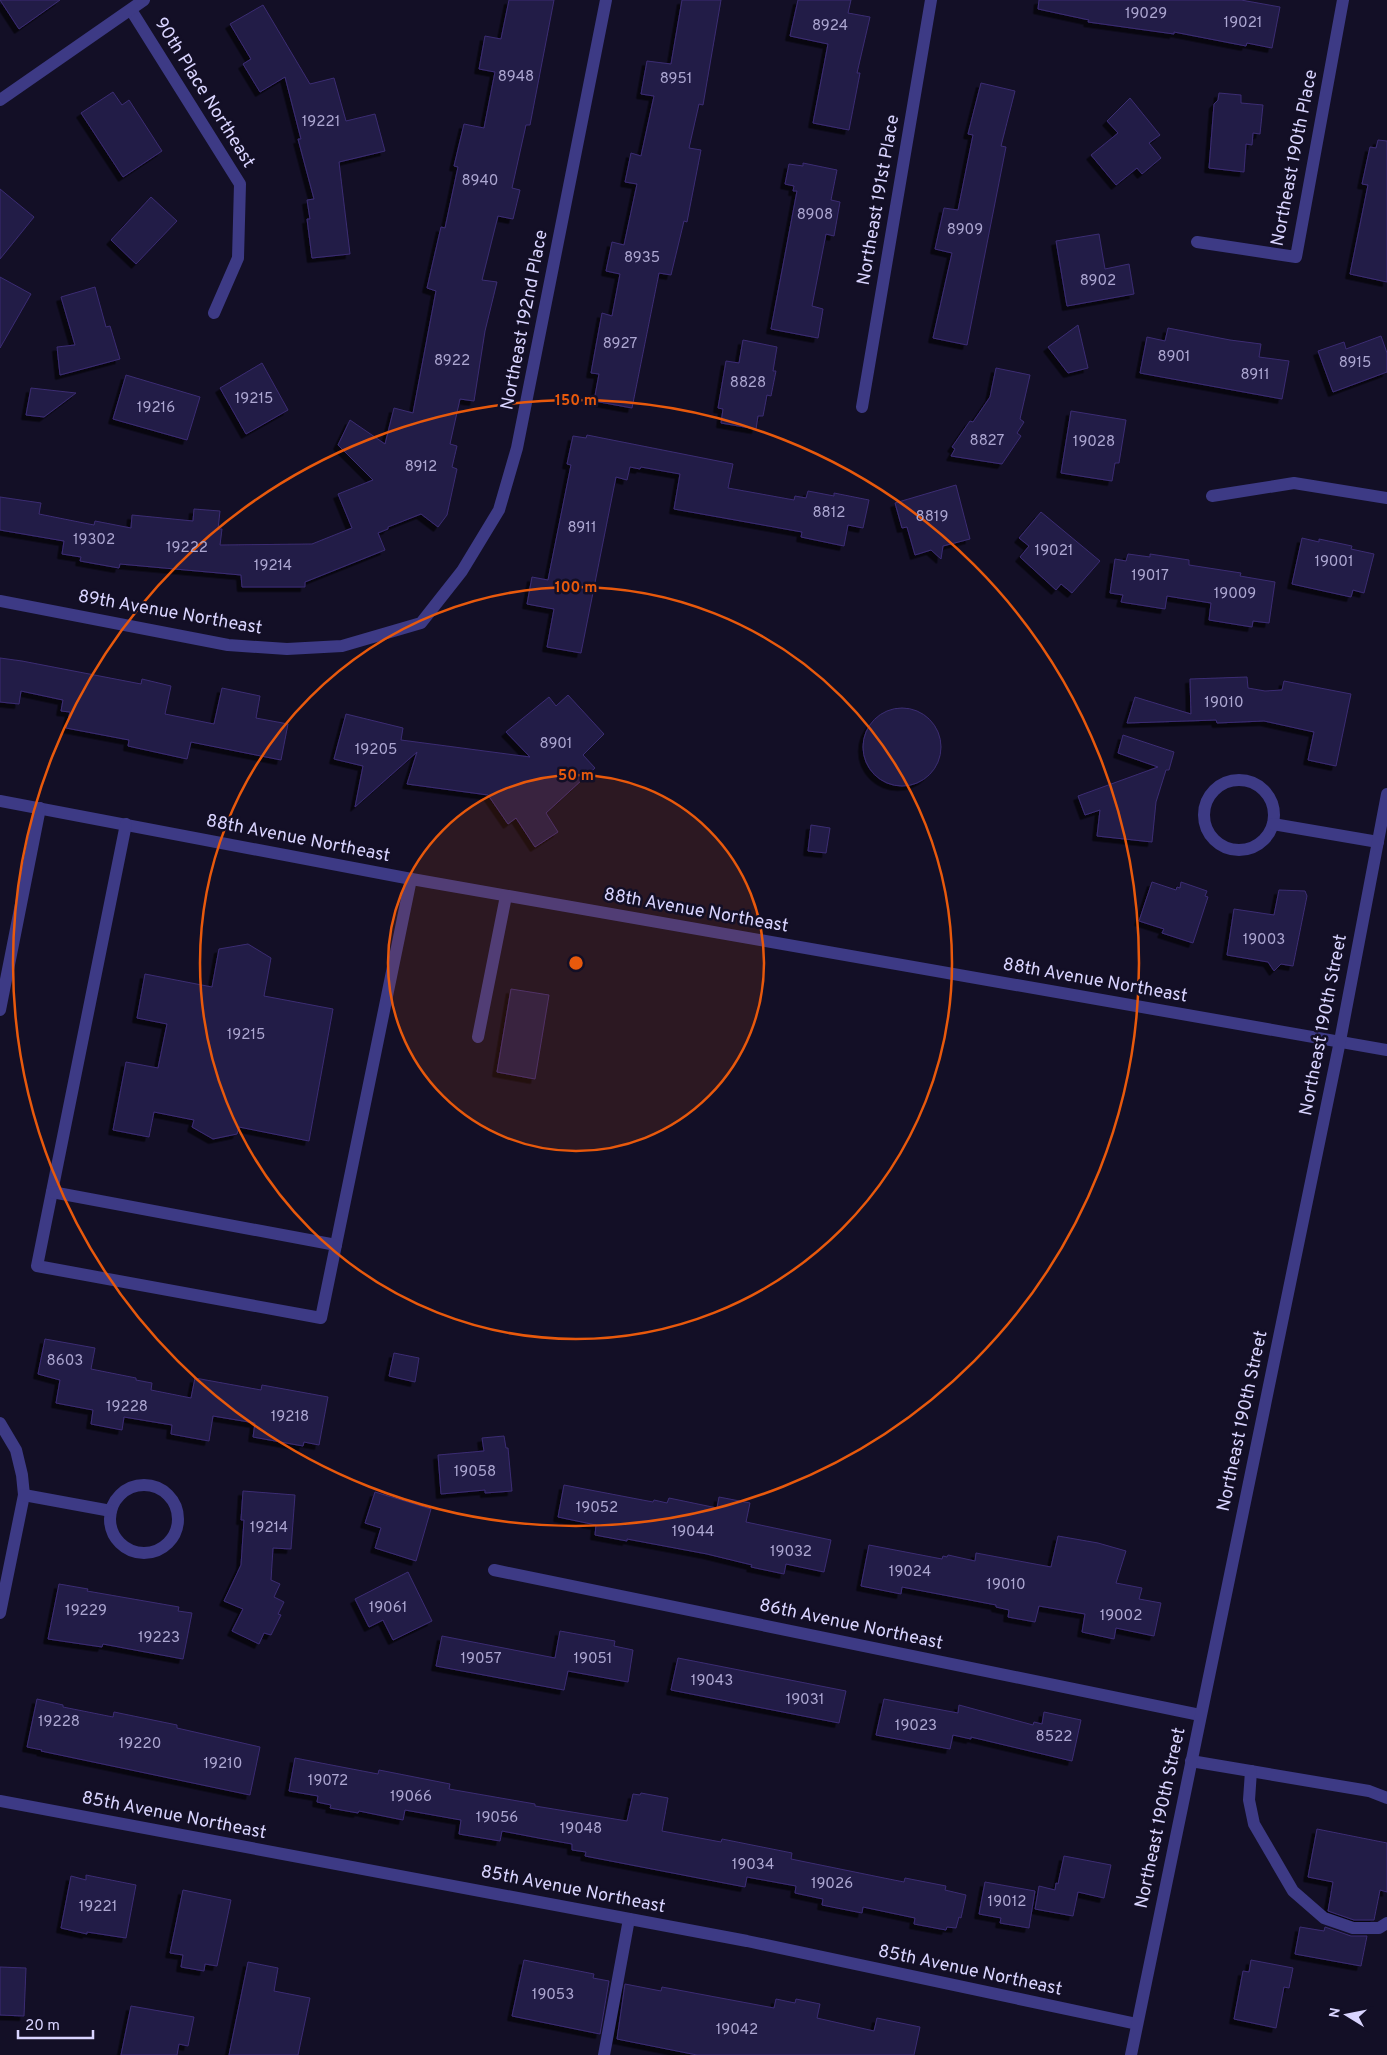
<svg xmlns="http://www.w3.org/2000/svg" width="1387" height="2055" viewBox="0 0 1387 2055" font-family="Overpass,sans-serif">
	<style>
		.building { fill: #241b47; stroke: #3b2d73; filter: url(#shadow) }
		.lines { fill: none; stroke-linecap: round; stroke-linejoin: round }
		.minor { stroke: #3d3a85; stroke-width: 12 }
		.ring { fill: none; stroke: #e8590c; stroke-width: 2.5 }
		.labels { text-anchor: middle; dominant-baseline: central; stroke-width: 5; stroke-linejoin: round; paint-order: stroke }
		.number-label { font-size: 15px; fill: #aca6d1 }
		.street-label { font-size: 18px; fill: #d9d4ff; stroke: #130f26 }
		.centre { fill: #e8590c; stroke: #130f26; stroke-width: 2.5 }
		.ring-label { font-size: 15px; text-anchor: middle; font-weight: bold; fill: #e8590c; stroke: #130f26; stroke-width: 5; stroke-linejoin: round; paint-order: stroke }
	</style>
	<defs>
		<filter id="shadow"><feDropShadow dx="-4.5" dy="4.5" stdDeviation="0" flood-color="#0009"/></filter>
	</defs>
	<rect width="100%" height="100%" fill="#130f26"/>
	<!-- building -->
	<g class="building">
		<polygon points="0,0 60,0 19,29"/>
		<polygon points="509,0 554,0 530,125 526,125 512,188 520,190 513,219 498,216 482,280 497,282 485,331 474,401 460,399 450,444 457,446 452,467 457,469 447,515 438,527 421,514 388,527 388,529 378,533 385,550 305,582 305,587 242,587 241,575 120,564 119,568 80,561 81,557 62,554 64,541 0,530 0,497 41,503 39,514 94,525 95,521 131,528 132,515 193,521 194,509 220,511 218,529 222,529 220,545 312,544 352,528 338,494 373,480 338,445 350,420 385,444 394,408 413,413 436,291 427,288 441,227 445,228 458,167 454,166 464,124 484,128 495,72 479,69 485,36 501,39"/>
		<polygon points="682,0 721,0 703,105 699,104 689,148 701,150 687,222 684,221 671,275 659,273 632,408 594,401 599,374 591,373 602,313 612,316 620,274 606,271 612,242 624,245 637,184 625,182 631,153 641,156 654,96 641,94 647,61 671,64"/>
		<polygon points="798,0 851,0 848,13 870,17 857,73 860,73 849,130 813,123 828,44 790,36"/>
		<polygon points="1039,0 1241,0 1280,7 1272,48 1247,43 1246,46 1174,32 1174,34 1088,22 1089,20 1038,9"/>
		<polygon points="263,5 310,84 334,78 346,121 375,114 385,151 339,162 350,254 312,258 307,219 310,219 307,200 314,199 298,139 301,139 285,77 260,92 243,64 251,59 230,24"/>
		<polygon points="981,83 1015,91 1001,146 1006,147 967,345 933,338 952,253 935,249 944,208 958,210 973,135 968,134"/>
		<polygon points="113,92 122,105 129,100 162,151 123,177 81,113"/>
		<polygon points="1219,93 1241,95 1241,103 1263,105 1260,134 1253,133 1252,145 1246,144 1244,172 1209,168 1214,104 1218,100"/>
		<polygon points="1130,98 1160,135 1149,143 1161,158 1142,174 1137,168 1116,185 1091,155 1118,133 1107,121"/>
		<polygon points="1378,140 1387,141 1387,282 1350,274 1368,185 1362,184 1370,147 1376,148"/>
		<polygon points="803,163 837,170 831,200 840,202 834,236 826,234 812,306 823,309 818,338 771,329 797,191 793,191 794,186 785,184 789,164 803,166"/>
		<polygon points="0,189 34,217 0,259"/>
		<polygon points="151,197 177,221 136,264 111,240"/>
		<polygon points="1099,234 1105,269 1129,264 1134,294 1067,306 1056,241"/>
		<polygon points="0,277 31,294 0,348"/>
		<polygon points="95,287 106,327 110,326 120,359 60,375 57,347 75,345 61,297"/>
		<polygon points="1078,325 1088,368 1068,373 1048,347"/>
		<polygon points="1168,328 1230,340 1261,344 1259,357 1289,361 1282,399 1140,373 1147,337 1165,341"/>
		<polygon points="1381,336 1387,353 1387,372 1333,392 1318,351 1344,342 1346,349"/>
		<polygon points="743,340 777,347 773,371 776,371 771,396 767,395 763,416 758,416 756,429 721,423 723,409 718,408 726,361 739,363"/>
		<polygon points="262,363 288,410 246,434 220,388"/>
		<polygon points="996,368 1030,375 1020,419 1024,422 1017,433 1021,436 1002,464 951,456 955,449 952,447 970,421 973,422 990,397"/>
		<polygon points="126,375 200,397 187,440 113,419"/>
		<polygon points="31,388 76,393 44,417 26,415"/>
		<polygon points="1071,411 1126,420 1119,463 1115,463 1112,481 1061,473"/>
		<polygon points="587,435 733,464 728,488 794,500 795,496 806,498 808,491 834,496 834,493 869,500 863,528 848,525 844,546 801,537 802,532 674,509 680,474 641,467 640,469 630,467 627,480 616,477 581,653 547,647 554,609 527,604 532,577 548,580 571,465 567,464 573,436 586,438"/>
		<polygon points="956,485 970,539 943,546 941,559 931,550 915,555 907,527 902,528 895,503"/>
		<polygon points="1041,512 1100,561 1072,593 1061,584 1056,590 1020,557 1029,546 1019,538"/>
		<polygon points="1302,538 1319,542 1319,539 1352,546 1351,549 1374,554 1364,593 1353,590 1351,597 1292,584"/>
		<polygon points="1128,554 1150,557 1150,554 1189,560 1189,565 1241,573 1240,576 1275,582 1269,623 1253,621 1252,627 1209,620 1211,603 1167,596 1165,609 1121,602 1123,595 1110,593 1115,559 1126,561"/>
		<polygon points="0,658 22,661 141,684 142,679 171,686 165,714 214,724 222,688 260,696 256,718 288,724 281,760 191,742 187,759 128,746 129,740 66,728 70,712 61,711 63,700 21,691 19,704 0,702"/>
		<polygon points="1247,677 1248,688 1265,691 1282,690 1284,681 1351,694 1336,766 1308,760 1314,732 1264,721 1217,723 1216,720 1127,723 1135,697 1191,714 1190,679"/>
		<polygon points="568,695 604,734 583,755 595,768 546,813 558,832 535,847 516,818 508,824 488,795 407,784 417,752 355,807 363,766 334,759 346,714 403,728 401,740 530,757 506,732 549,697 556,706"/>
		<circle cx="902" cy="747" r="39"/>
		<polygon points="1123,735 1174,752 1169,770 1166,770 1156,802 1152,842 1097,836 1100,810 1085,815 1078,796 1158,767 1118,753"/>
		<polygon points="811,825 830,828 826,853 808,851"/>
		<polygon points="1152,882 1176,890 1177,887 1180,888 1181,882 1207,891 1205,896 1208,897 1193,943 1162,933 1164,929 1139,921"/>
		<polygon points="1279,890 1305,891 1307,896 1293,966 1281,964 1274,971 1268,962 1227,955 1234,909 1274,915"/>
		<polygon points="248,944 271,958 264,996 333,1009 309,1141 239,1127 237,1134 213,1139 192,1127 194,1120 154,1112 149,1137 113,1130 126,1062 158,1068 167,1024 137,1018 145,974 212,987 219,949"/>
		<polygon points="511,989 549,995 535,1079 497,1072"/>
		<polygon points="45,1339 95,1348 91,1369 136,1378 136,1380 152,1383 151,1390 191,1398 195,1378 261,1390 262,1385 328,1397 319,1445 304,1442 303,1446 253,1437 255,1423 213,1416 209,1441 171,1434 172,1425 124,1417 122,1430 91,1424 93,1410 56,1403 60,1380 38,1374"/>
		<polygon points="394,1353 419,1358 415,1382 389,1376"/>
		<polygon points="504,1436 506,1448 508,1448 512,1491 485,1493 485,1490 441,1494 438,1455 484,1451 482,1438"/>
		<polygon points="564,1485 653,1502 654,1500 667,1503 669,1498 717,1508 719,1497 750,1503 746,1522 831,1540 824,1572 786,1564 784,1574 751,1567 752,1565 707,1554 627,1539 627,1541 595,1535 596,1525 558,1517"/>
		<polygon points="243,1491 295,1495 291,1549 273,1548 271,1580 280,1584 274,1597 284,1602 278,1614 281,1615 271,1635 264,1633 259,1644 232,1631 243,1609 224,1601 241,1565 244,1520 241,1520"/>
		<polygon points="375,1492 431,1509 416,1561 375,1548 381,1528 365,1523"/>
		<polygon points="1058,1536 1098,1543 1126,1551 1116,1583 1142,1588 1139,1599 1161,1603 1154,1636 1116,1628 1114,1639 1082,1632 1085,1614 1039,1606 1035,1622 1008,1617 1009,1610 996,1607 996,1605 902,1587 901,1594 861,1586 869,1545 942,1559 943,1556 947,1557 948,1555 975,1561 976,1553 1051,1567"/>
		<polygon points="408,1572 432,1621 393,1640 383,1620 369,1627 355,1599"/>
		<polygon points="59,1584 88,1589 87,1591 179,1607 178,1611 192,1613 183,1659 103,1644 102,1647 48,1639"/>
		<polygon points="560,1631 615,1641 614,1646 633,1650 628,1682 568,1671 564,1690 436,1666 442,1636 555,1658"/>
		<polygon points="678,1658 846,1691 839,1723 671,1690"/>
		<polygon points="37,1699 63,1705 63,1707 113,1717 114,1712 177,1725 177,1728 260,1747 250,1795 41,1751 42,1750 27,1747"/>
		<polygon points="884,1699 958,1713 959,1705 1033,1725 1034,1722 1042,1724 1044,1712 1081,1720 1072,1761 971,1737 971,1739 953,1735 950,1749 876,1735"/>
		<polygon points="295,1758 378,1774 379,1770 450,1784 449,1789 535,1804 535,1806 627,1821 633,1794 640,1795 641,1793 668,1798 662,1831 721,1842 722,1839 792,1853 791,1859 884,1878 904,1882 905,1878 946,1886 945,1890 966,1895 961,1918 959,1917 956,1928 947,1927 946,1930 914,1924 915,1918 863,1907 862,1913 822,1905 823,1899 795,1893 796,1886 747,1877 745,1887 585,1856 586,1852 572,1850 572,1844 544,1839 502,1831 500,1841 459,1834 461,1820 405,1810 403,1820 359,1811 358,1813 330,1808 331,1805 317,1802 318,1796 289,1791"/>
		<polygon points="1317,1829 1387,1843 1387,1892 1380,1890 1374,1920 1354,1920 1328,1911 1333,1882 1308,1877"/>
		<polygon points="1064,1856 1111,1865 1104,1898 1078,1892 1073,1916 1035,1909 1039,1886 1055,1890 1056,1883 1058,1884"/>
		<polygon points="86,1875 136,1885 126,1938 87,1932 87,1934 61,1928 71,1876 86,1880"/>
		<polygon points="985,1882 1035,1891 1029,1928 1000,1923 1001,1918 979,1914"/>
		<polygon points="183,1890 231,1900 217,1966 205,1964 204,1971 181,1967 183,1955 170,1953"/>
		<polygon points="1300,1927 1324,1931 1325,1927 1351,1936 1367,1936 1361,1966 1295,1954"/>
		<polygon points="524,1960 594,1974 593,1978 609,1981 600,2034 512,2016"/>
		<polygon points="1251,1960 1293,1968 1289,1988 1284,1987 1276,2028 1234,2019 1243,1971 1249,1972"/>
		<polygon points="248,1962 278,1968 274,1991 310,1998 298,2055 229,2055"/>
		<polygon points="0,1967 26,1968 24,2016 0,2015"/>
		<polygon points="625,1984 661,1991 662,1987 774,2008 776,1999 795,2003 796,1999 820,2004 817,2018 874,2031 877,2018 920,2027 914,2055 697,2055 617,2039"/>
		<polygon points="131,2006 194,2017 188,2046 179,2044 177,2055 121,2055"/>
	</g>
	<g class="lines">
		<!-- minor -->
		<g class="minor">
			<polyline points="131,10 240,184 238,258 214,313"/>
			<polyline points="0,100 144,0"/>
			<polyline points="1197,242 1296,257 1343,0"/>
			<polyline points="862,407 931,0"/>
			<polyline points="1212,496 1294,483 1387,498"/>
			<polyline points="0,601 228,645 287,649 342,646 421,623 462,571 499,510 517,448 606,0"/>
			<circle cx="1239" cy="815" r="35"/>
			<polyline points="0,801 406,878 1387,1050"/>
			<polyline points="126,824 37,1266 321,1318 411,879"/>
			<polyline points="1273,824 1378,842"/>
			<polyline points="0,1010 40,808"/>
			<polyline points="478,1037 506,896"/>
			<polyline points="52,1192 336,1245"/>
			<polyline points="0,1423 16,1450 22,1475 24,1495 0,1613"/>
			<circle cx="144" cy="1519" r="34"/>
			<polyline points="24,1495 111,1511"/>
			<polyline points="494,1570 1200,1715"/>
			<polyline points="1191,1761 1369,1791 1387,1798"/>
			<polyline points="1251,1771 1249,1800 1254,1824 1293,1891 1324,1918 1353,1928 1379,1928 1387,1923"/>
			<polyline points="0,1801 747,1941 1137,2024"/>
			<polyline points="604,2055 629,1919"/>
			<polyline points="1131,2055 1340,1041 1387,794"/>
		</g>
	</g>
	<!-- distance rings -->
	<circle cx="576" cy="963" r="188" fill="#e8590c" fill-opacity=".12"/>
	<g class="ring">
		<circle cx="576" cy="963" r="188"/>
		<circle cx="576" cy="963" r="376"/>
		<circle cx="576" cy="963" r="563"/>
	</g>
	<g class="labels">
		<!-- number labels -->
		<g class="number-label">
			<text x="1146" y="14">19029</text>
			<text x="1243" y="23">19021</text>
			<text x="830" y="26">8924</text>
			<text x="516" y="77">8948</text>
			<text x="676" y="79">8951</text>
			<text x="321" y="122">19221</text>
			<text x="480" y="181">8940</text>
			<text x="815" y="215">8908</text>
			<text x="965" y="230">8909</text>
			<text x="642" y="258">8935</text>
			<text x="1098" y="281">8902</text>
			<text x="620" y="344">8927</text>
			<text x="1174" y="357">8901</text>
			<text x="452" y="361">8922</text>
			<text x="1355" y="363">8915</text>
			<text x="1255" y="375">8911</text>
			<text x="748" y="383">8828</text>
			<text x="254" y="399">19215</text>
			<text x="156" y="408">19216</text>
			<text x="987" y="441">8827</text>
			<text x="1094" y="442">19028</text>
			<text x="421" y="467">8912</text>
			<text x="829" y="513">8812</text>
			<text x="932" y="517">8819</text>
			<text x="582" y="528">8911</text>
			<text x="94" y="540">19302</text>
			<text x="187" y="548">19222</text>
			<text x="1054" y="551">19021</text>
			<text x="1334" y="562">19001</text>
			<text x="273" y="566">19214</text>
			<text x="1150" y="576">19017</text>
			<text x="1235" y="594">19009</text>
			<text x="1224" y="703">19010</text>
			<text x="556" y="744">8901</text>
			<text x="376" y="750">19205</text>
			<text x="1264" y="940">19003</text>
			<text x="246" y="1035">19215</text>
			<text x="65" y="1361">8603</text>
			<text x="127" y="1407">19228</text>
			<text x="290" y="1417">19218</text>
			<text x="475" y="1472">19058</text>
			<text x="597" y="1508">19052</text>
			<text x="269" y="1528">19214</text>
			<text x="693" y="1532">19044</text>
			<text x="791" y="1552">19032</text>
			<text x="910" y="1572">19024</text>
			<text x="1006" y="1585">19010</text>
			<text x="388" y="1608">19061</text>
			<text x="86" y="1611">19229</text>
			<text x="1121" y="1616">19002</text>
			<text x="159" y="1638">19223</text>
			<text x="481" y="1659">19057</text>
			<text x="593" y="1659">19051</text>
			<text x="712" y="1681">19043</text>
			<text x="805" y="1700">19031</text>
			<text x="59" y="1722">19228</text>
			<text x="916" y="1726">19023</text>
			<text x="1054" y="1737">8522</text>
			<text x="140" y="1744">19220</text>
			<text x="223" y="1764">19210</text>
			<text x="328" y="1781">19072</text>
			<text x="411" y="1797">19066</text>
			<text x="497" y="1818">19056</text>
			<text x="581" y="1829">19048</text>
			<text x="753" y="1865">19034</text>
			<text x="832" y="1884">19026</text>
			<text x="1007" y="1902">19012</text>
			<text x="98" y="1907">19221</text>
			<text x="553" y="1995">19053</text>
			<text x="737" y="2030">19042</text>
		</g>
		<!-- street labels -->
		<g class="street-label">
			<text transform="translate(204 93) rotate(58)">90th Place Northeast</text>
			<text transform="translate(1295 158) rotate(-79)">Northeast 190th Place</text>
			<text transform="translate(879 200) rotate(-80)">Northeast 191st Place</text>
			<text transform="translate(525 320) rotate(-79)">Northeast 192nd Place</text>
			<text transform="translate(170 613) rotate(10)">89th Avenue Northeast</text>
			<text transform="translate(298 839) rotate(11)">88th Avenue Northeast</text>
			<text transform="translate(696 911) rotate(10)">88th Avenue Northeast</text>
			<text transform="translate(1095 981) rotate(10)">88th Avenue Northeast</text>
			<text transform="translate(1324 1025) rotate(-79)">Northeast 190th Street</text>
			<text transform="translate(1243 1421) rotate(-78)">Northeast 190th Street</text>
			<text transform="translate(851 1625) rotate(12)">86th Avenue Northeast</text>
			<text transform="translate(174 1816) rotate(11)">85th Avenue Northeast</text>
			<text transform="translate(1161 1818) rotate(-78)">Northeast 190th Street</text>
			<text transform="translate(573 1890) rotate(11)">85th Avenue Northeast</text>
			<text transform="translate(970 1971) rotate(12)">85th Avenue Northeast</text>
		</g>
	</g>
	<circle cx="576" cy="963" r="8" class="centre"/>
	<g class="ring-label">
		<text x="576" y="405">150 m</text>
		<text x="576" y="592">100 m</text>
		<text x="576" y="780">50 m</text>
	</g>
	<!-- north arrow -->
	<g transform="translate(1347 2015) rotate(280)" stroke="#130f26" stroke-width="4" paint-order="stroke">
	<path d="M0-4L9 19L0 12L-9 19Z" fill="#d9d4ff"/>
	<text y="-8" font-size="14" font-weight="bold" text-anchor="middle" fill="#d9d4ff">N</text>
	</g>
	<!-- scale -->
	<path d="M18 2030v8h75v-8" fill="none" stroke="#d9d4ff" stroke-width="2.5"/>
	<text x="25" y="2030" font-size="15" fill="#d9d4ff" stroke="#130f26" stroke-width="4" paint-order="stroke">20 m</text>
</svg>
